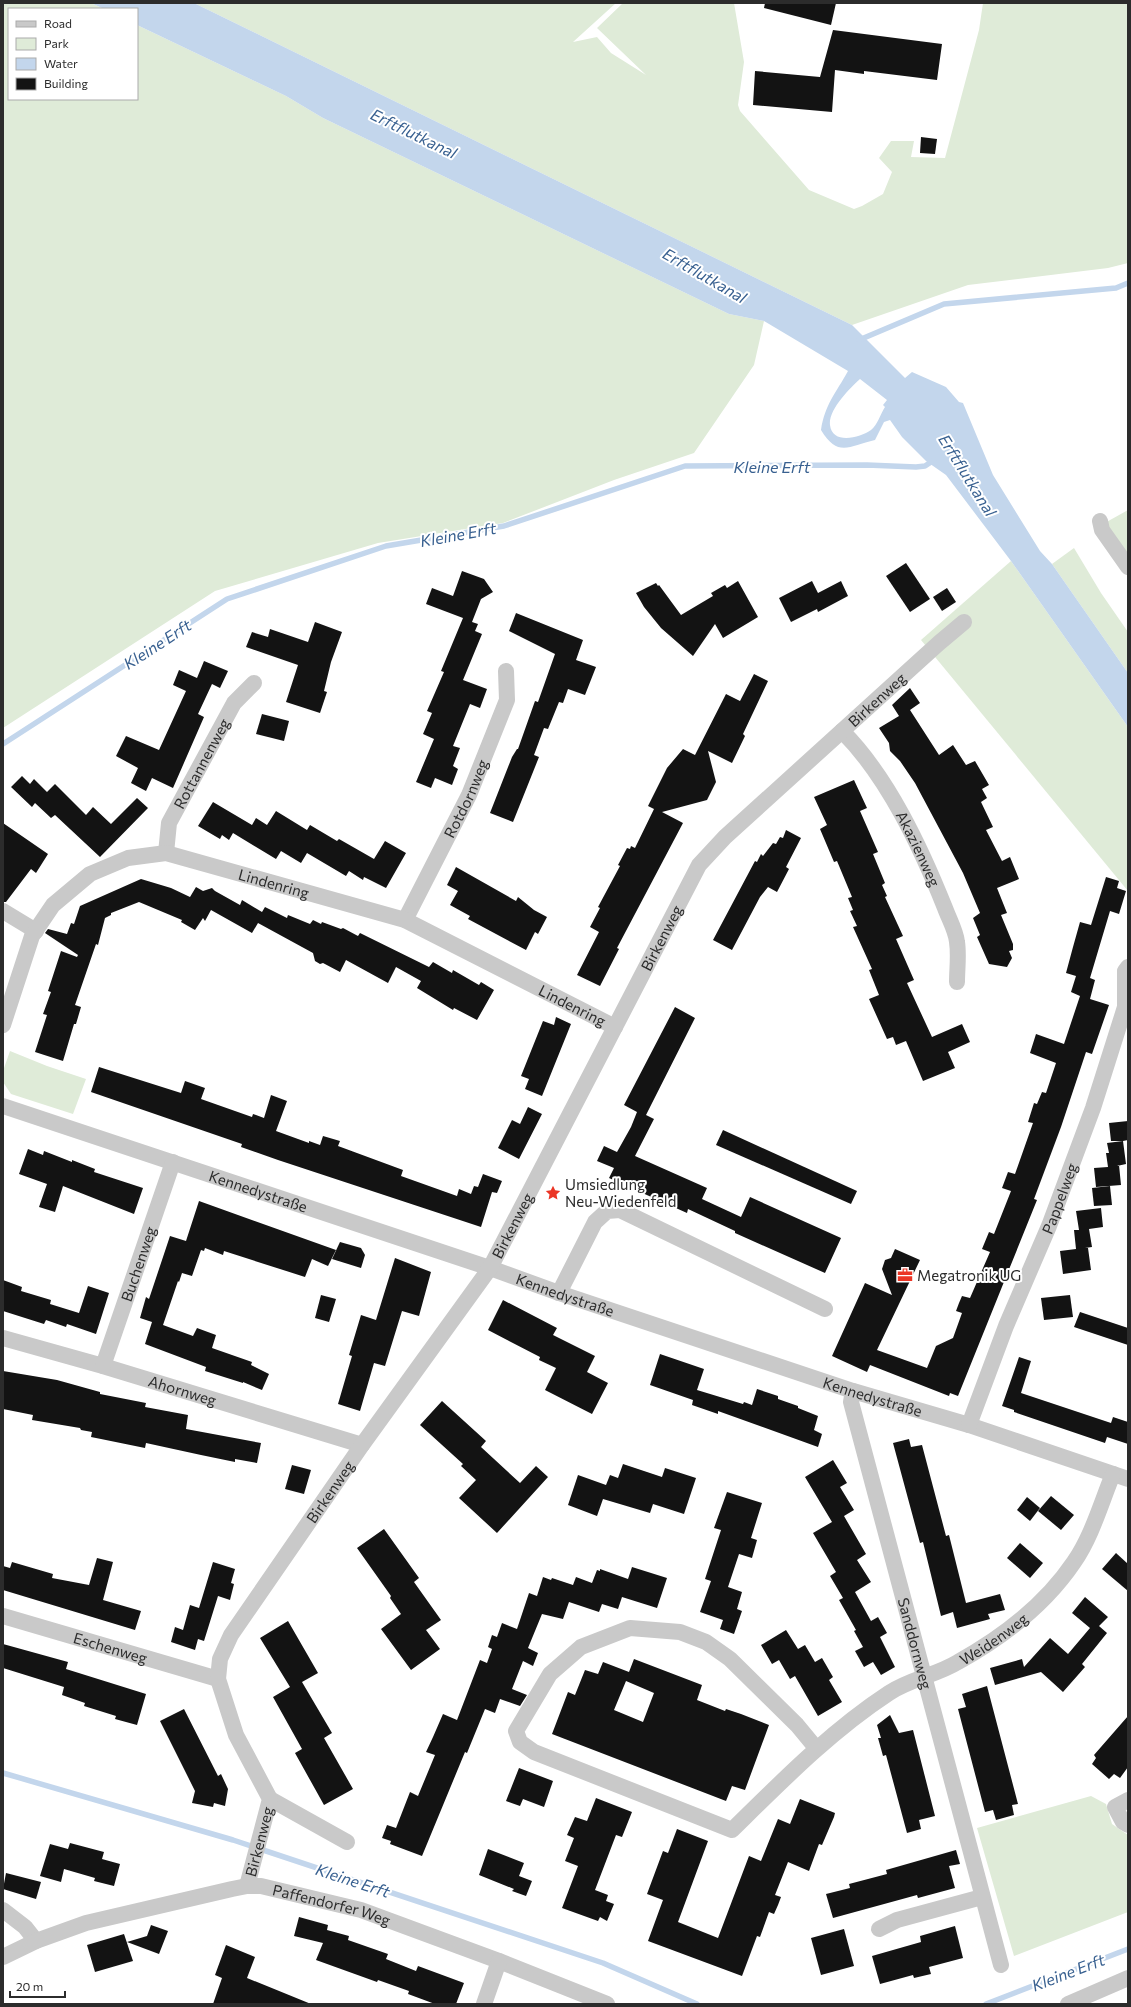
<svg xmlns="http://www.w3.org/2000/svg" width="1131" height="2007" viewBox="0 0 1131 2007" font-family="Commissioner,sans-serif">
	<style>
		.green { fill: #dfebd8 }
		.water { fill: #c3d6ec; fill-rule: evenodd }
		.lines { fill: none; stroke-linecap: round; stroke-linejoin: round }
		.stream { stroke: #c3d6ec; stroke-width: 5.5 }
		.building { fill: #131313; fill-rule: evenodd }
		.street { stroke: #c9c9c9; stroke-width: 16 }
		.labels { text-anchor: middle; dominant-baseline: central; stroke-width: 4; stroke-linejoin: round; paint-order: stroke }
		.street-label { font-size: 15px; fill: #2c2c2c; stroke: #fff }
		.poi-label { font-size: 15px; fill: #2c2c2c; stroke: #fff; text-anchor: start }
		.water-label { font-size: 16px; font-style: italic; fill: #386090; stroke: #fff }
	</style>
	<rect width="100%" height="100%" fill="#fff"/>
	<!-- green -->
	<g class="green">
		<polygon points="3,3 91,3 104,9 9,9 9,99 137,99 137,25 286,96 323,118 729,314 764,321 754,365 694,453 614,480 503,523 378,543 215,591 3,728"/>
		<polygon points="194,3 616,3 573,42 597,37 611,53 646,75 597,28 623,3 734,3 744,62 738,105 740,111 809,190 854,209 862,206 883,194 892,172 879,158 891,141 914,141 911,157 945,158 979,30 983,3 1128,3 1128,263 1108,268 968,285 852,325"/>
		<polygon points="1128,510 1128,559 1103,524"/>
		<polygon points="1074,548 1101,593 1128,632 1128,673 1052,564"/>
		<polygon points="1011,561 1128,727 1128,891 921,640"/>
		<polygon points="10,1051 47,1066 86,1079 73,1114 11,1094 3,1082 3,1071"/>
		<polygon points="1091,1796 1106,1804 1112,1824 1128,1835 1128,1912 1014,1956 977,1828"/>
	</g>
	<!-- water -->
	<path class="water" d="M91 3H194L852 325 905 378 912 372 946 387 959 402 963 403 993 475 1040 551 1052 564 1128 673V727L1011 561 946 475 926 461 902 437 890 420 884 422 875 440C849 446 838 458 821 430 825 404 836 393 848 371L764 321 729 314 323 118 286 96 137 25V9H104ZM860 379 887 400 883 405 885 407C881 413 877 426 871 430 860 438 832 445 830 425 828 410 850 388 860 379Z"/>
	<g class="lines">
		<!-- stream -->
		<g class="stream">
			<polyline points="859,340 944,304 1116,288 1128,283"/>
			<polyline points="3,744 227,599 386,546 504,526 685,466 867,465 916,467 925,466 934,460"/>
			<polyline points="3,1773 233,1840 603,1963 697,2004"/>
			<polyline points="986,2004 1128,1949"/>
		</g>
	</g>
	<!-- building -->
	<g class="building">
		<polygon points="765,3 836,3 831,25 764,8"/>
		<polygon points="833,30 942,44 937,80 864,71 864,74 835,70 832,112 753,105 755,71 820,77"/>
		<polygon points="921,137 937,139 935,154 920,153"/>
		<polygon points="906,563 930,599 910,612 886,576"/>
		<polygon points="462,571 484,579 493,592 481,599 472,622 478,624 475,631 482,634 463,680 487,689 480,708 470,704 453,746 460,748 453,766 458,769 452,785 435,778 431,788 416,782 434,739 423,734 432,713 427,711 444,672 441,671 463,618 426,604 432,588 453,596"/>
		<polygon points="738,581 758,617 723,638 715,624 693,656 661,628 644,607 636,593 656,583 658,586 659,585 681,615 713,596 711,593 725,585 727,588"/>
		<polygon points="812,581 818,593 841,581 848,596 818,612 817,609 791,622 779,598"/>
		<polygon points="947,588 956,602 942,611 933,597"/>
		<polygon points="516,613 583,640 576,660 596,667 585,695 568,689 563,703 559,702 548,729 544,728 534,755 539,757 513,822 490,813 512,757 517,749 518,749 535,701 538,702 555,654 509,631"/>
		<polygon points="315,622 342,632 331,662 324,691 327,692 320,713 286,702 298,665 246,647 252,632 268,637 270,629 308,642"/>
		<polygon points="204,661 228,671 220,688 212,684 198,714 204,717 173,788 152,778 146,791 131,783 138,768 116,756 126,736 159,750 186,691 173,685 179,670 197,678"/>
		<polygon points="754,674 768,681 743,734 745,736 732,763 708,751 716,782 707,800 662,812 683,823 617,948 619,949 600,986 577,975 599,932 590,927 600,908 598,907 620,866 618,865 627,848 630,849 631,846 635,848 654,809 648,806 667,768 683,749 695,755 726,694 740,701"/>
		<polygon points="910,688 920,703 910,710 939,755 953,745 966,765 975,761 989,785 982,789 987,798 981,802 993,827 986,830 1002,861 1010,857 1019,879 997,888 1007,913 1001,915 1013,944 1013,950 1009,951 1012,958 1007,967 989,964 977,937 980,935 973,918 980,913 963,873 915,783 900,761 890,751 889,743 879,728 899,716 892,705"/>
		<polygon points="262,714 289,721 284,741 256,734"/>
		<polygon points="22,776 30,784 34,779 47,792 55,784 86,815 93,807 111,824 137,798 148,808 100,857 55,815 51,818 35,803 32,807 11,787"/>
		<polygon points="854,780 867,808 860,811 878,852 873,854 885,883 882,885 887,896 885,897 903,936 896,939 914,980 907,983 932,1037 962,1024 970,1042 948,1052 955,1068 923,1081 906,1041 896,1045 893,1037 887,1039 869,999 879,995 869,970 872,969 853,927 857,926 850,911 853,910 848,898 852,897 837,861 834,862 820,829 827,825 814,797"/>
		<polygon points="213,802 252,825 256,818 267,825 276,811 307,830 310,825 337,841 339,839 374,859 385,841 406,853 386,888 364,877 363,880 349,871 346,876 307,853 301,863 281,851 276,859 233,833 229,840 222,835 220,839 198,826"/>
		<polygon points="3,823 48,854 36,873 31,869 6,902 3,902"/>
		<polygon points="786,830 801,838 786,867 789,869 777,892 768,887 760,897 732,950 713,940 755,861 757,862 761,854 763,856 773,843 776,844 780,837 783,838"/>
		<polygon points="456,867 516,901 518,897 534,910 547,917 538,934 535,932 526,950 468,919 470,916 450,905 458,891 447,885"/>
		<polygon points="1106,877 1119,881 1117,888 1126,891 1119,914 1110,911 1090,978 1095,980 1090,999 1109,1005 1092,1054 1086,1052 1061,1127 1034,1199 1037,1200 958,1396 950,1393 949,1396 870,1365 867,1372 832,1356 865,1283 892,1295 882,1269 885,1260 891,1258 895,1249 920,1260 877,1350 927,1368 936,1346 953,1338 962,1313 956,1311 959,1303 962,1296 970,1298 990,1252 982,1249 989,1232 994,1234 1011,1191 1002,1188 1008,1172 1015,1174 1033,1123 1028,1122 1034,1103 1037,1104 1042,1092 1046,1093 1056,1063 1030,1053 1036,1034 1064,1044 1080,996 1071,992 1076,976 1066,973 1073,947 1080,922 1091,925"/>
		<polygon points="141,879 171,888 190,897 196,887 203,891 212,888 215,891 240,905 242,900 262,912 265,907 287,918 288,915 310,924 313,920 321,924 322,922 341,929 343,928 358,936 360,933 429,967 433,962 452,973 453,970 479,985 481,982 494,990 477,1020 454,1008 453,1010 417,988 421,981 396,967 388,983 346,960 340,972 323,963 320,964 315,961 313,953 258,923 252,933 211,910 205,921 203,918 195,930 181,922 182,920 139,902 111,913 111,915 105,918 98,945 96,944 75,1005 81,1007 76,1024 74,1024 63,1061 35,1052 47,1015 43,1014 51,992 48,991 61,951 77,957 78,955 45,933 48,929 67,934 71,923 74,924 80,906"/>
		<polygon points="675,1007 695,1018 646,1115 654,1119 635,1156 707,1188 702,1199 741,1217 750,1197 841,1238 825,1273 735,1233 735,1231 688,1209 687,1213 609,1178 614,1168 597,1161 604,1146 617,1152 631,1127 637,1112 624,1105"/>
		<polygon points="556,1017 571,1024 542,1096 525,1089 529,1079 521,1076 543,1021 554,1025"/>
		<polygon points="99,1067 181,1093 185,1081 205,1088 201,1099 252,1117 253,1114 264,1118 271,1095 287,1101 276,1131 309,1143 309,1141 320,1145 323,1136 340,1141 338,1146 403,1170 401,1176 457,1196 459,1189 471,1194 474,1186 478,1187 483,1174 502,1181 497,1193 492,1192 481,1227 278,1160 241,1147 242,1144 91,1092"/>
		<polygon points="528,1107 542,1114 519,1159 498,1148 512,1120 520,1124"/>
		<polygon points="1128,1121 1128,1140 1123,1141 1126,1164 1117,1166 1119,1165 1121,1185 1096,1187 1094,1168 1108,1167 1106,1153 1109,1153 1107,1143 1123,1141 1111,1141 1109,1123"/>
		<polygon points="723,1130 857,1191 851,1204 716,1145"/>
		<polygon points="28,1149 43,1155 44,1151 72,1162 72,1160 95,1169 94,1172 143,1188 134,1214 63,1186 55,1212 39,1207 47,1184 19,1174"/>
		<polygon points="1110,1186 1112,1205 1094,1206 1092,1188"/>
		<polygon points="199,1201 336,1250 328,1266 312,1259 305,1277 224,1251 223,1255 205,1248 204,1251 201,1250 192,1276 182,1273 179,1282 178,1281 163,1325 193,1336 197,1328 216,1335 212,1348 252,1362 251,1365 269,1374 262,1390 243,1382 243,1383 205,1371 206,1367 145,1344 152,1322 140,1318 146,1297 149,1299 170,1236 186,1241"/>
		<polygon points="1101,1208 1103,1227 1089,1229 1092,1247 1085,1248 1088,1248 1091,1270 1063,1274 1060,1251 1076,1249 1074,1230 1079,1230 1076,1211"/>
		<polygon points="340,1242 361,1248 365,1255 361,1268 332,1259"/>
		<polygon points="395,1258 431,1272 419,1316 402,1311 385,1366 374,1363 360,1411 338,1404 352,1356 349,1355 361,1315 376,1320"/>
		<polygon points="3,1280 22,1287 21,1291 51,1300 50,1304 79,1313 88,1286 109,1293 96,1334 67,1324 66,1327 46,1320 44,1324 3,1311"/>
		<polygon points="321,1295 336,1299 329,1322 315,1318"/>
		<polygon points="1070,1295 1073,1317 1044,1320 1041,1298"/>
		<polygon points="503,1300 557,1328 553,1335 595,1356 587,1372 608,1383 592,1414 545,1390 556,1368 539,1360 540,1357 488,1330"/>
		<polygon points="1080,1312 1128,1328 1128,1345 1074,1327"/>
		<polygon points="660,1354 704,1369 697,1390 743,1404 744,1402 752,1405 757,1389 778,1396 778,1399 798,1406 798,1408 818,1416 814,1430 822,1434 818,1447 718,1411 718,1414 692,1405 693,1400 650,1385"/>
		<polygon points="1019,1357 1031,1361 1021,1393 1111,1423 1113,1417 1128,1422 1128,1444 1107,1437 1105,1443 1014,1412 1014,1410 1002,1406"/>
		<polygon points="3,1371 57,1380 100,1392 100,1394 146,1403 145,1407 188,1415 186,1429 261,1443 257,1463 235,1459 235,1462 201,1455 146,1443 145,1448 101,1439 91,1437 92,1432 81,1430 80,1428 32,1420 33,1415 3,1409"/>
		<polygon points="442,1401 486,1441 481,1447 520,1483 536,1466 548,1477 497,1533 459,1498 476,1480 461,1466 463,1464 420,1425"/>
		<polygon points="909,1439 911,1447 922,1445 946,1536 949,1535 966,1603 1000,1594 1005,1610 988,1614 990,1619 957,1628 953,1612 941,1616 923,1542 920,1543 893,1443"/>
		<polygon points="833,1460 847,1483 840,1487 854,1510 844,1516 866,1554 857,1560 871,1582 855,1592 871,1621 878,1617 887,1633 880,1637 895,1667 881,1675 873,1662 864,1667 855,1651 863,1647 854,1631 856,1630 839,1600 843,1598 830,1576 836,1572 813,1533 832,1522 805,1477"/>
		<polygon points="623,1464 662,1477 665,1468 696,1478 684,1514 653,1504 650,1513 603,1499 597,1516 568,1505 578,1475 606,1485 610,1475 618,1478"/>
		<polygon points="292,1465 311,1470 304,1494 285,1489"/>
		<polygon points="727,1492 762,1503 751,1538 757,1540 752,1558 739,1554 728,1587 742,1592 737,1609 742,1611 734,1634 720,1629 723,1620 700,1612 711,1581 705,1579 721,1530 714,1528"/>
		<polygon points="1051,1496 1074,1515 1061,1530 1038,1511"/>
		<polygon points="1027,1497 1040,1508 1030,1521 1017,1510"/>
		<polygon points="384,1529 419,1578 414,1582 441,1620 426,1630 440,1649 411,1670 381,1629 401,1614 390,1598 391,1596 357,1548"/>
		<polygon points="1020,1543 1043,1563 1030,1578 1007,1558"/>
		<polygon points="1116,1553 1128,1564 1128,1591 1102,1569"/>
		<polygon points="97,1558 113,1562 103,1600 141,1611 135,1630 3,1590 3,1566 10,1568 12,1562 53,1574 52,1578 89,1585"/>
		<polygon points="213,1562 235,1569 231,1583 234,1584 230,1600 218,1596 204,1641 198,1639 195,1650 171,1642 175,1627 183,1630 190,1605 199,1608"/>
		<polygon points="632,1567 667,1578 657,1608 622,1597 618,1609 602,1604 599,1612 569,1602 563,1619 542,1614 528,1648 538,1653 533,1666 523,1661 512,1689 527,1695 520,1706 500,1699 495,1713 485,1709 467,1753 465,1752 422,1856 390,1844 391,1841 382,1838 387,1825 396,1828 410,1792 418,1796 435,1755 426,1752 433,1737 443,1714 457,1720 480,1660 487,1663 492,1649 488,1647 492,1635 497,1637 502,1623 517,1629 529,1593 537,1596 543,1577 551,1580 552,1578 573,1585 576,1577 592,1583 597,1570 600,1571 600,1569 628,1579"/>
		<polygon points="1085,1597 1108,1617 1099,1626 1107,1633 1082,1664 1085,1667 1063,1692 1041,1672 995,1685 990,1668 1022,1659 1024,1667 1050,1638 1068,1654 1090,1628 1072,1613"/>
		<polygon points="288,1621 318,1673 302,1682 332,1733 324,1738 353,1789 324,1805 295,1753 302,1749 273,1697 290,1687 260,1638"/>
		<polygon points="786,1630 798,1649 805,1645 815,1662 822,1658 833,1677 829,1680 842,1702 818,1716 795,1676 790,1679 779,1660 772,1664 761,1645"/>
		<polygon points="3,1644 68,1662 66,1669 146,1694 137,1725 115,1719 116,1716 84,1706 85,1703 62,1695 64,1687 3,1668"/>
		<path d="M634 1659 702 1685 697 1700 725 1711 726 1709 741 1714 769 1725 745 1790 732 1786 726 1801 552 1734 568 1692 575 1695 585 1670 598 1674 603 1662 629 1672ZM626 1681 654 1693 643 1722 614 1710Z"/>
		<polygon points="987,1686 1018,1804 1012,1805 1014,1815 996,1820 993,1810 985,1812 958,1709 966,1707 962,1694"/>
		<polygon points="184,1709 218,1776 221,1774 228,1789 225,1806 214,1803 213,1807 192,1803 195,1791 160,1721"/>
		<polygon points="890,1715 899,1733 913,1730 935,1816 919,1820 921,1829 907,1833 886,1755 883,1756 878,1738 881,1738 877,1725"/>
		<polygon points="1128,1716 1128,1767 1120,1778 1114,1774 1109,1779 1092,1764 1096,1758 1094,1755"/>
		<polygon points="519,1768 553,1781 544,1807 523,1799 520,1806 506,1801"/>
		<polygon points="596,1798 632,1812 622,1837 616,1835 595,1890 608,1895 606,1901 614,1904 607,1921 600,1917 598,1921 562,1908 578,1866 565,1861 574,1838 567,1835 575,1817 587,1821"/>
		<polygon points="800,1799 835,1813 834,1817 822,1845 819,1844 809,1871 788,1862 775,1895 781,1897 778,1905 774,1914 769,1912 760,1937 757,1936 742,1976 648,1941 663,1900 647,1894 663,1851 668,1853 677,1829 708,1841 678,1922 718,1938 749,1856 761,1861 778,1819 790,1824"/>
		<polygon points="70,1843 104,1852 102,1859 120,1864 114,1886 94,1881 95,1878 64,1869 61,1882 40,1876 50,1844 68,1849"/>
		<polygon points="488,1849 524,1863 519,1876 532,1881 526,1896 512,1891 514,1889 479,1875"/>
		<polygon points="956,1850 960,1864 949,1866 955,1888 918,1898 917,1895 833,1918 826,1894 850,1888 849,1884 887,1874 886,1870"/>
		<polygon points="6,1873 41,1882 36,1899 3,1889"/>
		<polygon points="299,1917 328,1925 327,1930 349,1936 348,1940 388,1954 386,1959 416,1971 418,1966 464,1983 456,2004 435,2004 408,1994 409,1991 378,1980 377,1982 316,1960 323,1943 294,1936"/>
		<polygon points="151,1925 168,1931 159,1954 127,1942 147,1936"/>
		<polygon points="955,1926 963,1958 929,1967 931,1974 914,1978 913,1975 880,1984 872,1956 921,1942 920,1936"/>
		<polygon points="844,1929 854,1966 821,1975 811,1938"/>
		<polygon points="124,1934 133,1961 95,1972 87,1945"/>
		<polygon points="226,1945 255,1957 247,1978 311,2004 213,2004 222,1978 215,1975"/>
	</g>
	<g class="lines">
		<!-- street -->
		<g class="street">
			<polyline points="1100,521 1102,530 1128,567"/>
			<path id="s1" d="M842 731C888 777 921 848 945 908 949 919 956 931 957 942 959 955 957 969 957 982"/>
			<path id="s2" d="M166 853 169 823 234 703 254 683"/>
			<polyline points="3,911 36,931"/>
			<path id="s3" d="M405 920 469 795 507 700 506 671"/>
			<path id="s4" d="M3 1025 32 936 53 905 90 874 128 858 166 853 405 920 615 1027"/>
			<path id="s5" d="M3 1106 490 1268 559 1293 853 1391 969 1425 1128 1479"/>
			<polyline points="559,1293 595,1222 607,1211 620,1210 825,1309"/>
			<path id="s6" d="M3 1338 103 1366 362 1445"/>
			<path id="s7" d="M103 1366 173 1162"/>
			<path id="s8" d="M853 1391 851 1402 1001 1965"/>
			<path id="s9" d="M969 1425 1006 1326 1049 1226 1093 1108 1125 1007V971L1128 967"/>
			<path id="s10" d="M3 1616 218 1679"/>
			<path id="s11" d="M816 1748 797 1725 730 1659 706 1642 680 1632 630 1628 581 1647 550 1674 516 1731 520 1742 534 1752 732 1830C782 1781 831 1731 889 1693 910 1679 937 1675 958 1662 1003 1637 1045 1605 1074 1562 1092 1536 1101 1503 1113 1474"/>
			<polyline points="270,1799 347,1842"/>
			<polyline points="1128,1800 1115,1807 1123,1822 1128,1825"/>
			<path id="s12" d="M247 1886 270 1799 236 1735 218 1679 220 1659 231 1635 362 1445 490 1268 699 865 725 837 939 643 964 622"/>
			<polyline points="3,1910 25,1927 36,1941"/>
			<polyline points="879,1929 897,1920 982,1897"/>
			<path id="s13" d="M3 1957 36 1941 86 1923 232 1889 247 1886H261L361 1910 499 1961 607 2004"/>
			<polyline points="484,2004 499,1961"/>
			<polyline points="1068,2004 1128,1978"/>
		</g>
	</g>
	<!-- icons -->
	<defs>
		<g id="sight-bare" transform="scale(1.2)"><path d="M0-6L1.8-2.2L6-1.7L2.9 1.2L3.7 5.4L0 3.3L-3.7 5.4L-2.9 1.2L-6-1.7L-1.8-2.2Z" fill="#eb3525" stroke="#fff" stroke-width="2.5" paint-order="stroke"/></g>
		<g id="office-bare" transform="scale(1.2)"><path d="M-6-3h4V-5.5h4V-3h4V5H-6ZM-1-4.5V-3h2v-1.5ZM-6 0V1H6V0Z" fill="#eb3525" stroke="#fff" stroke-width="2.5" paint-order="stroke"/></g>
	</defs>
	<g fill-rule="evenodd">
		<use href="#sight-bare" x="553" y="1193"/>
		<use href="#office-bare" x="905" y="1275"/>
	</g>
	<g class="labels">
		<!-- street labels -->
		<g class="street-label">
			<text stroke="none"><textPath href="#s12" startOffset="1414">Birkenweg</textPath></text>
			<text stroke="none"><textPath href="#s2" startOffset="98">Rottannenweg</textPath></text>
			<text stroke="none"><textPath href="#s3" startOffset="136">Rotdornweg</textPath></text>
			<text stroke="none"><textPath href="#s1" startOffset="141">Akazienweg</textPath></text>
			<text stroke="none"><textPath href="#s4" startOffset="371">Lindenring</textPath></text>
			<text stroke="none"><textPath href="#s12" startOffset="1089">Birkenweg</textPath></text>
			<text stroke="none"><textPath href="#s4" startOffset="695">Lindenring</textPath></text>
			<text stroke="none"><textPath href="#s5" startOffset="269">Kennedystraße</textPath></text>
			<text stroke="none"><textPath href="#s9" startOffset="244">Pappelweg</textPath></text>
			<text stroke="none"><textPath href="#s12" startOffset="765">Birkenweg</textPath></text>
			<text stroke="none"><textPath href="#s7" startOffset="108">Buchenweg</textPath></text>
			<text stroke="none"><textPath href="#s5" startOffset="593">Kennedystraße</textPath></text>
			<text stroke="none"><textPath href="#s6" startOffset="187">Ahornweg</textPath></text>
			<text stroke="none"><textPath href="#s5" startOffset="917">Kennedystraße</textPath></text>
			<text stroke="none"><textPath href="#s12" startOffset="442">Birkenweg</textPath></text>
			<text stroke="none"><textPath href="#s11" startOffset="960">Weidenweg</textPath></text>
			<text stroke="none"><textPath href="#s8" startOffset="261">Sanddornweg</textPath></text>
			<text stroke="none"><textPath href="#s10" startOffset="112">Eschenweg</textPath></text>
			<text stroke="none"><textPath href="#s12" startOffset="46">Birkenweg</textPath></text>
			<text stroke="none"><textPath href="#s13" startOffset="342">Paffendorfer Weg</textPath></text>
		</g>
		<!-- poi labels -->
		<g class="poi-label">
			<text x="565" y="1184">Umsiedlung<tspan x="565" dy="17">Neu-Wiedenfeld</tspan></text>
			<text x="917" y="1275">Megatronik UG</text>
		</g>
		<!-- water labels -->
		<g class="water-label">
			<text transform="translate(414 133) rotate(26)">Erftflutkanal</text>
			<text transform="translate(705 275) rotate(30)">Erftflutkanal</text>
			<text x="772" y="466">Kleine Erft</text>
			<text transform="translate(968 475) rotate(58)">Erftflutkanal</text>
			<text transform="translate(458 534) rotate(-10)">Kleine Erft</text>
			<text transform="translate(157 644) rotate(-33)">Kleine Erft</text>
			<text transform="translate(353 1880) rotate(18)">Kleine Erft</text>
			<text transform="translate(1068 1972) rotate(-21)">Kleine Erft</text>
		</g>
	</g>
	<!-- border -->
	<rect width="1131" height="2007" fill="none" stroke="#2c2c2c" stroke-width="8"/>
	<!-- legend -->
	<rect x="8" y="8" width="130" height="92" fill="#ffffff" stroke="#ababab"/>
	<rect x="16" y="21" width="20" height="6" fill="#c9c9c9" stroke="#ababab"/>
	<text x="44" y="28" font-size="12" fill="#2c2c2c">Road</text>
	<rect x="16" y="38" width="20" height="12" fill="#dfebd8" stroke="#ababab"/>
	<text x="44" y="48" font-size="12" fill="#2c2c2c">Park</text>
	<rect x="16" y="58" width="20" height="12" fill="#c3d6ec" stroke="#ababab"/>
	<text x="44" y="68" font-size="12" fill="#2c2c2c">Water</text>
	<rect x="16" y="78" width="20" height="12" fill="#131313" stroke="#ababab"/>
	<text x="44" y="88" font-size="12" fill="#2c2c2c">Building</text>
	<!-- scale -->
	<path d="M10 1991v6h55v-6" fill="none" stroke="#2c2c2c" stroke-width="2"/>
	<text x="16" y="1991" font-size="12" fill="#2c2c2c" stroke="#ffffff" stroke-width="3" paint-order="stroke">20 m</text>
</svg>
